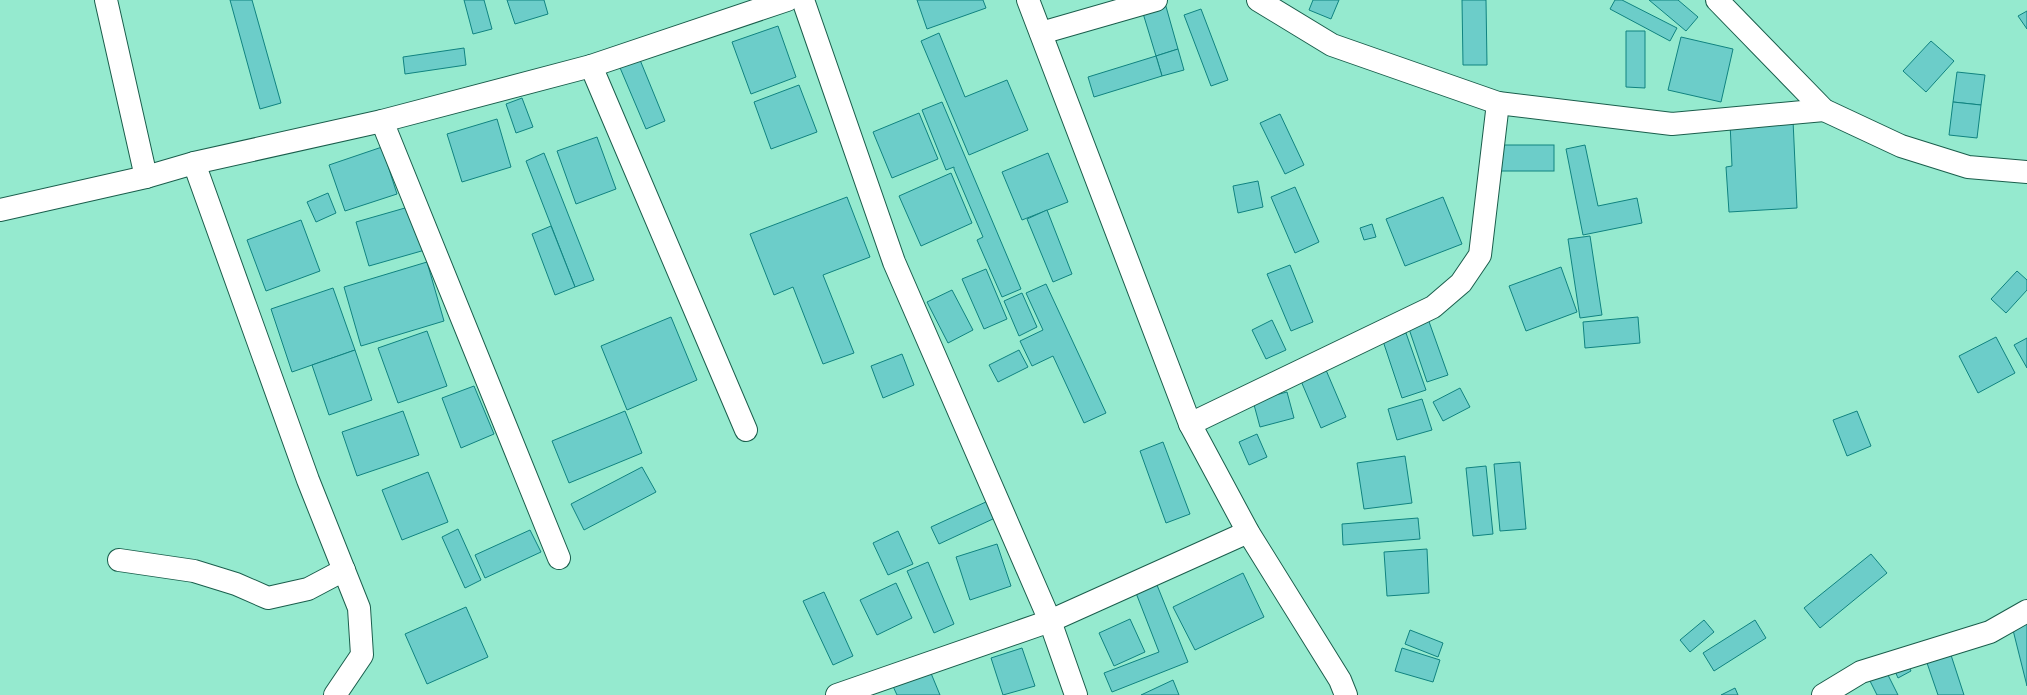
<svg xmlns="http://www.w3.org/2000/svg" width="2027" height="695" viewBox="0 0 2027 695" font-family="'Nunito Sans',sans-serif">
	<style>
		.building { fill: #6ccdc9; stroke: #108380 }
		.lines { fill: none; stroke-linecap: round; stroke-linejoin: round }
		.minor-casing { stroke: #1a5e4c; stroke-width: 24 }
		.minor { stroke: #fff; stroke-width: 22 }
	</style>
	<rect width="100%" height="100%" fill="#95eacf"/>
	<!-- building -->
	<g class="building">
		<polygon points="230,0 252,0 281,103 260,109"/>
		<polygon points="464,0 484,0 492,29 473,34"/>
		<polygon points="507,0 544,0 548,14 515,24"/>
		<polygon points="917,0 983,0 986,8 927,29"/>
		<polygon points="1313,0 1339,0 1331,19 1309,10"/>
		<polygon points="1462,0 1486,0 1487,65 1463,65"/>
		<polygon points="1615,0 1622,0 1677,28 1670,41 1610,9"/>
		<polygon points="1649,0 1678,0 1698,17 1686,31"/>
		<polygon points="1165,3 1178,49 1156,56 1142,10"/>
		<polygon points="1201,9 1228,80 1211,86 1184,15"/>
		<polygon points="2027,11 2027,29 2018,16"/>
		<polygon points="778,26 796,77 751,94 732,42"/>
		<polygon points="1626,31 1645,31 1645,88 1626,87"/>
		<polygon points="939,33 965,97 1007,80 1028,130 969,155 921,41"/>
		<polygon points="1681,37 1733,49 1721,102 1668,90"/>
		<polygon points="1931,41 1954,61 1926,92 1903,71"/>
		<polygon points="464,48 466,65 405,74 403,57"/>
		<polygon points="1178,49 1184,70 1162,76 1156,56"/>
		<polygon points="638,55 665,121 646,129 618,63"/>
		<polygon points="1156,56 1162,76 1094,97 1088,77"/>
		<polygon points="1957,72 1985,75 1981,105 1953,102"/>
		<polygon points="799,85 817,132 771,149 754,102"/>
		<polygon points="522,98 533,127 516,133 506,104"/>
		<polygon points="942,102 1021,289 1002,297 977,240 983,237 954,169 954,167 946,170 922,110"/>
		<polygon points="1953,102 1981,105 1977,138 1949,135"/>
		<polygon points="919,113 938,159 892,178 873,132"/>
		<polygon points="1280,114 1304,165 1285,174 1260,123"/>
		<polygon points="497,119 511,167 462,182 447,134"/>
		<polygon points="1793,120 1797,208 1729,212 1726,167 1732,166 1730,123"/>
		<polygon points="597,137 616,189 576,204 557,151"/>
		<rect x="1501" y="145" width="53" height="26"/>
		<polygon points="1585,145 1598,206 1637,198 1642,223 1583,235 1566,149"/>
		<polygon points="382,147 397,194 345,211 329,165"/>
		<polygon points="544,153 594,280 575,287 526,161"/>
		<polygon points="1048,153 1068,202 1022,220 1002,172"/>
		<polygon points="951,173 972,223 921,246 899,196"/>
		<polygon points="1258,181 1263,207 1238,213 1233,186"/>
		<polygon points="1295,187 1319,242 1295,253 1271,197"/>
		<polygon points="328,193 336,213 316,222 307,202"/>
		<polygon points="847,197 870,257 823,275 854,353 823,364 793,287 774,295 750,234"/>
		<polygon points="1443,197 1462,244 1405,266 1386,219"/>
		<polygon points="412,206 425,250 369,266 356,222"/>
		<polygon points="1047,210 1072,274 1053,282 1027,219"/>
		<polygon points="301,220 320,271 266,291 247,240"/>
		<polygon points="1372,224 1376,237 1364,240 1360,228"/>
		<polygon points="551,226 575,287 555,295 532,234"/>
		<polygon points="1590,236 1602,315 1580,318 1568,239"/>
		<polygon points="427,262 444,321 361,346 344,287"/>
		<polygon points="1290,265 1313,322 1291,331 1267,274"/>
		<polygon points="1561,267 1577,312 1526,331 1509,286"/>
		<polygon points="986,269 1007,319 984,329 962,279"/>
		<polygon points="2017,271 2027,280 2027,290 2006,313 1991,299"/>
		<polygon points="1046,284 1106,413 1084,423 1053,356 1032,366 1020,341 1043,330 1026,293"/>
		<polygon points="333,288 355,350 292,372 271,309"/>
		<polygon points="952,290 973,330 948,343 927,302"/>
		<polygon points="1022,293 1037,327 1019,336 1004,301"/>
		<polygon points="1427,316 1448,375 1427,382 1407,323"/>
		<polygon points="671,317 697,380 627,410 601,346"/>
		<polygon points="1638,317 1640,343 1585,348 1583,322"/>
		<polygon points="1272,320 1286,350 1266,359 1252,330"/>
		<polygon points="427,331 447,386 398,403 378,348"/>
		<polygon points="1406,333 1426,390 1402,398 1383,341"/>
		<polygon points="1996,337 2015,373 1978,393 1959,356"/>
		<polygon points="2027,338 2027,368 2014,345"/>
		<polygon points="355,350 372,400 329,415 312,365"/>
		<polygon points="1019,350 1028,367 998,382 989,365"/>
		<polygon points="902,354 914,385 883,398 871,366"/>
		<polygon points="1326,370 1346,417 1321,428 1301,381"/>
		<polygon points="474,386 494,434 461,448 442,398"/>
		<polygon points="1460,388 1470,407 1443,421 1433,402"/>
		<polygon points="1287,392 1294,418 1260,427 1253,401"/>
		<polygon points="1422,399 1432,430 1397,440 1388,409"/>
		<polygon points="403,411 419,455 357,476 342,432"/>
		<polygon points="625,411 642,453 569,483 552,441"/>
		<polygon points="1857,411 1871,446 1847,456 1833,420"/>
		<polygon points="1257,434 1267,457 1249,465 1239,442"/>
		<polygon points="1163,442 1190,514 1166,523 1140,451"/>
		<polygon points="1405,456 1412,503 1364,509 1357,463"/>
		<polygon points="1520,462 1526,529 1500,531 1494,464"/>
		<polygon points="1486,466 1493,534 1473,536 1466,468"/>
		<polygon points="642,467 656,492 584,530 571,504"/>
		<polygon points="428,472 448,522 402,540 382,490"/>
		<polygon points="988,501 995,518 939,544 931,527"/>
		<polygon points="1418,518 1420,539 1343,545 1342,524"/>
		<polygon points="458,529 481,580 465,588 442,537"/>
		<polygon points="530,530 541,552 485,578 475,555"/>
		<polygon points="898,531 913,564 888,575 873,543"/>
		<polygon points="997,544 1011,586 970,600 956,557"/>
		<polygon points="1427,549 1429,593 1387,596 1384,552"/>
		<polygon points="1871,554 1887,573 1820,628 1804,608"/>
		<polygon points="928,562 954,624 934,633 907,571"/>
		<polygon points="1243,573 1264,617 1195,650 1173,607"/>
		<polygon points="896,583 912,618 877,635 860,600"/>
		<polygon points="1157,585 1188,662 1112,692 1104,673 1159,652 1136,593"/>
		<polygon points="824,592 853,656 833,665 803,601"/>
		<polygon points="466,607 488,657 427,684 405,634"/>
		<polygon points="1130,619 1145,652 1114,666 1099,633"/>
		<polygon points="1704,620 1714,632 1690,652 1680,640"/>
		<polygon points="1755,620 1766,638 1714,671 1703,653"/>
		<polygon points="2027,622 2027,686 2012,626"/>
		<polygon points="1410,630 1443,643 1438,657 1405,644"/>
		<polygon points="1022,648 1035,686 1003,695 991,658"/>
		<polygon points="1402,648 1440,660 1433,682 1395,671"/>
		<polygon points="1950,652 1964,695 1938,695 1926,660"/>
		<polygon points="1907,662 1911,671 1898,678 1894,669"/>
		<polygon points="928,666 940,695 897,695 891,682"/>
		<polygon points="1884,667 1898,695 1877,695 1867,675"/>
		<polygon points="1173,680 1179,695 1141,695"/>
		<polygon points="1735,688 1738,695 1721,695"/>
	</g>
	<g class="lines">
		<!-- minor casing -->
		<g class="minor-casing">
			<g id="minor">
				<polyline points="106,0 146,177"/>
				<polyline points="803,0 894,262 1050,621 1076,695"/>
				<polyline points="1028,0 1190,424 1248,532 1340,680 1346,695"/>
				<polyline points="1258,0 1332,45 1498,103 1672,124 1824,110"/>
				<polyline points="1717,0 1824,110 1901,146 1968,167 2027,172"/>
				<polyline points="1041,33 1156,0"/>
				<polyline points="591,66 746,430"/>
				<polyline points="382,121 559,558"/>
				<polyline points="194,163 308,480 359,608 362,655 335,695"/>
				<polyline points="0,210 146,177 194,163 382,121 591,66 787,0"/>
				<polyline points="1190,424 1433,307 1461,283 1480,255 1498,103"/>
				<polyline points="119,560 194,571 236,584 268,598 308,589 344,570"/>
				<polyline points="837,695 1050,621 1248,532"/>
				<polyline points="1823,695 1861,672 1990,632 2027,611"/>
			</g>
		</g>
		<!-- minor -->
		<use href="#minor" class="minor"/>
	</g>
</svg>
